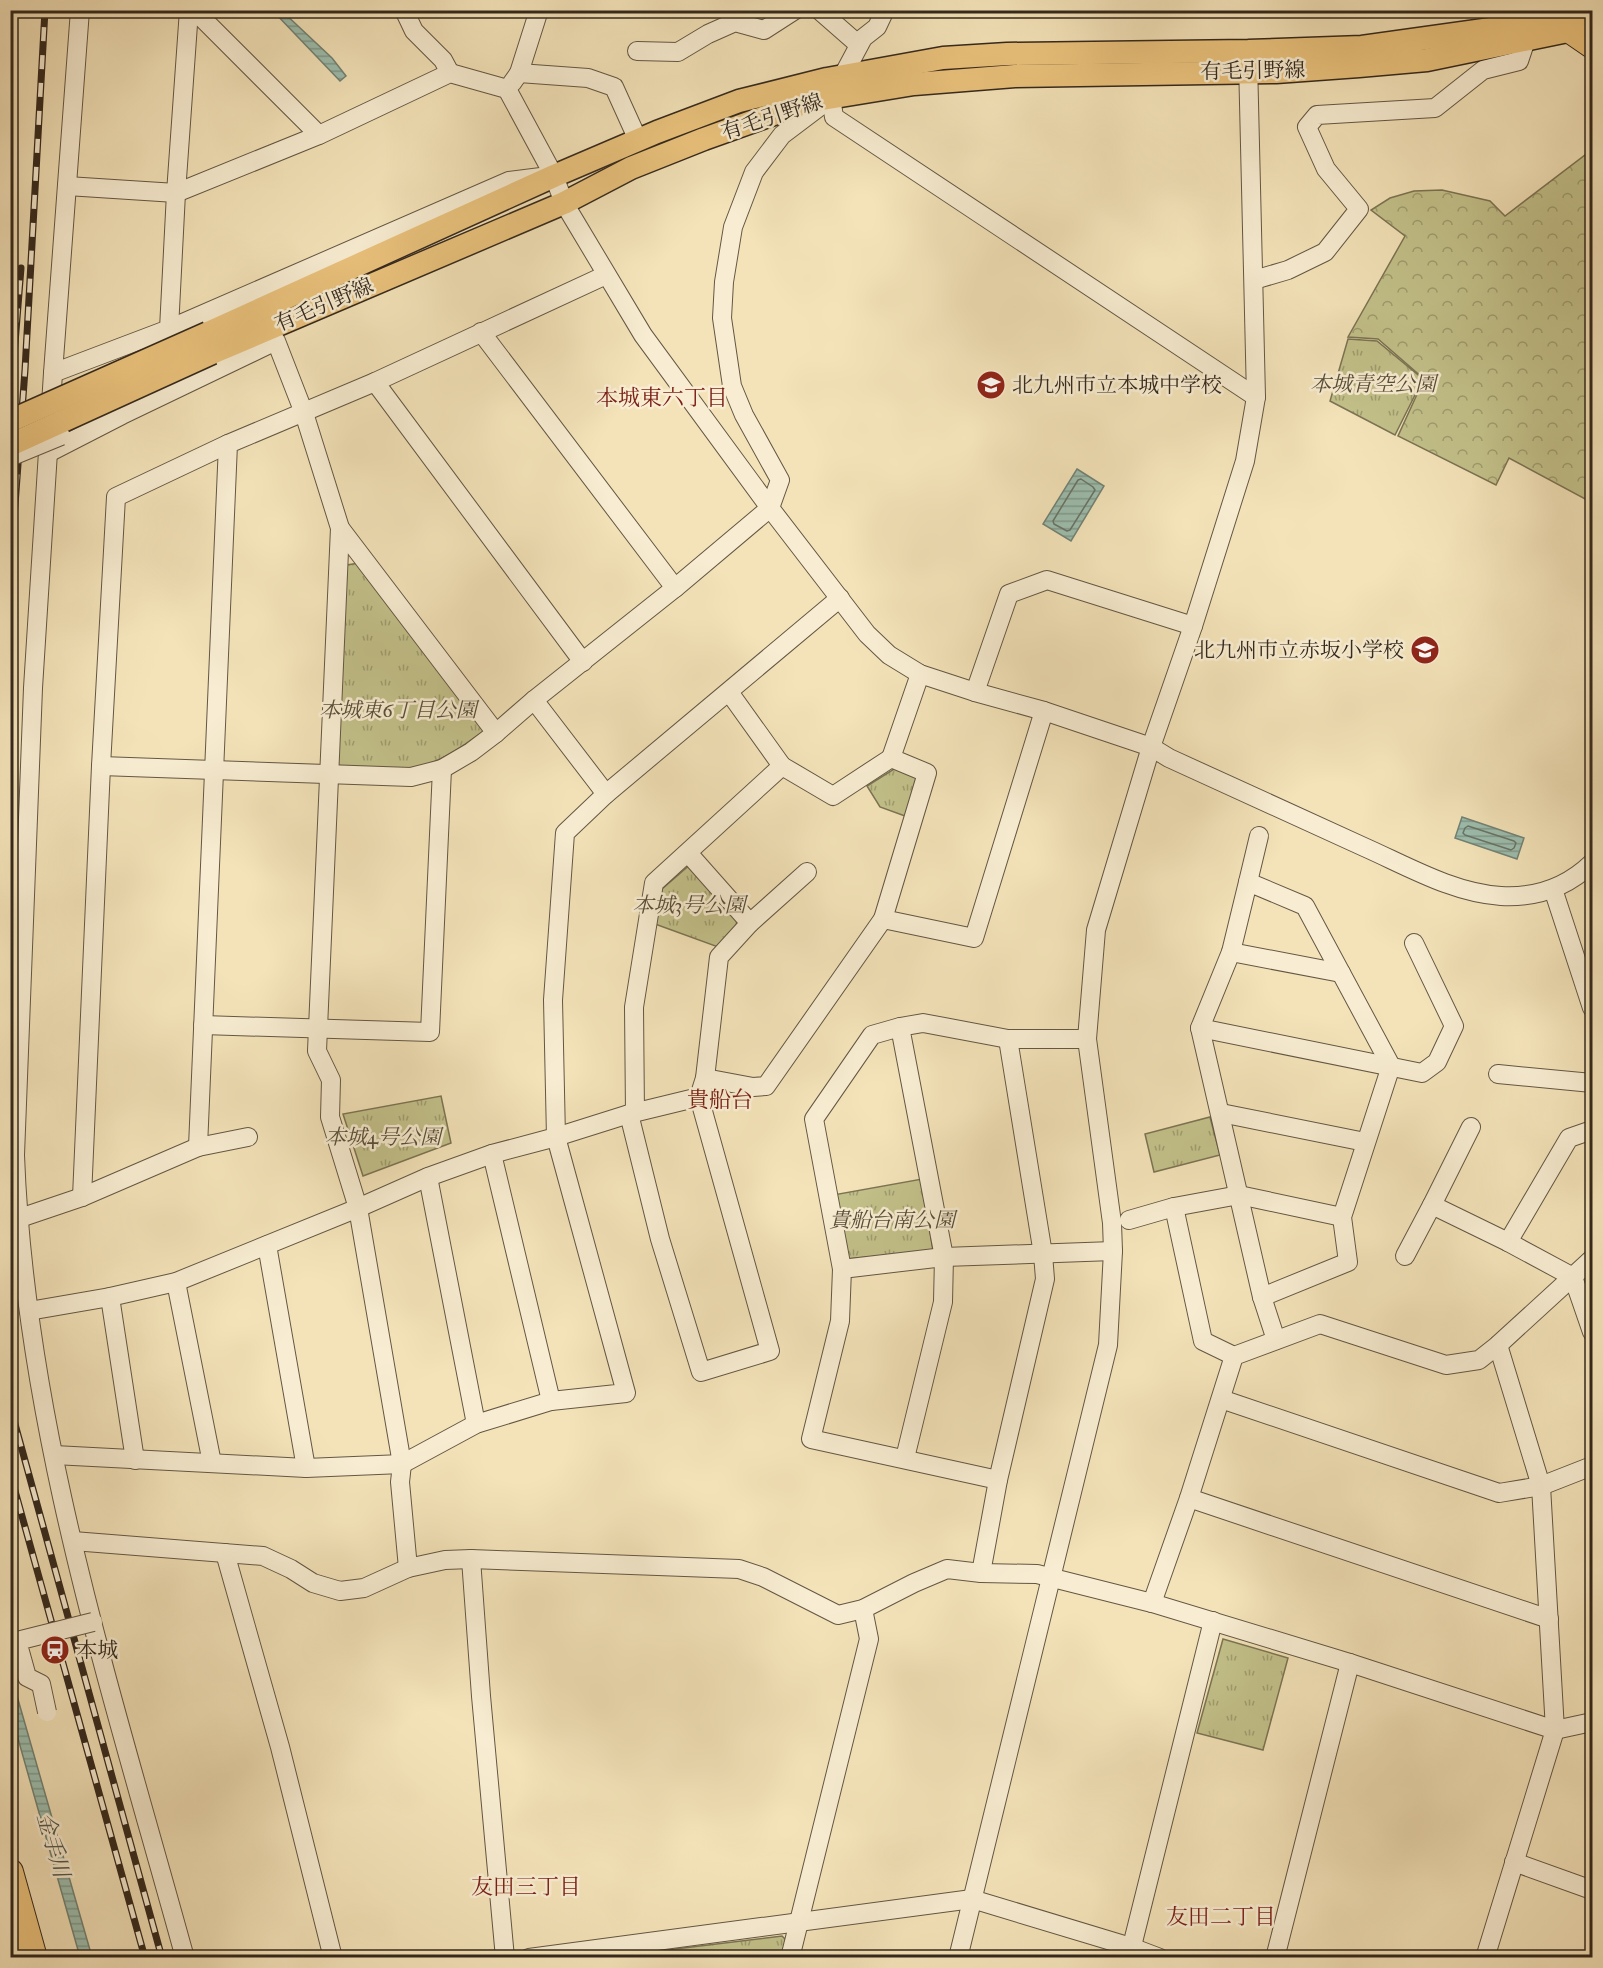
<svg xmlns="http://www.w3.org/2000/svg" width="1603" height="1968" viewBox="0 0 1603 1968" font-family="'IM FELL Double Pica','Noto Serif JP',serif">
	<style>
		.grass { fill: url(#grass-tufts); stroke: #7b7454; stroke-width: 1.5 }
		.forest { fill: url(#forest-crowns); stroke: #7b7454; stroke-width: 1.5 }
		.water { fill: url(#water-rules); stroke: #728274; stroke-width: 1.5 }
		.lines { fill: none; stroke-linecap: round; stroke-linejoin: round }
		.shore { stroke: #687366; stroke-width: 1.5 }
		.minor-casing { stroke: #635744; stroke-width: 20 }
		.major-casing { stroke: #33281d; stroke-width: 25 }
		.highway-casing { stroke: #33281d; stroke-width: 28 }
		.minor { stroke: #f8edd2; stroke-width: 18 }
		.major { stroke: #eac27c; stroke-width: 22 }
		.highway { stroke: #eac27c; stroke-width: 26 }
		.rail-casing { stroke: #33281d; stroke-width: 7 }
		.rail { stroke: #f8edd2; stroke-width: 4.5; stroke-dasharray: 14; stroke-linecap: butt }
		.minor-bridge-casing { stroke: #635744; stroke-width: 20; stroke-linecap: butt }
		.major-bridge-casing { stroke: #33281d; stroke-width: 25; stroke-linecap: butt }
		.minor-bridge { stroke: #f8edd2; stroke-width: 18 }
		.major-bridge { stroke: #eac27c; stroke-width: 22 }
		.labels { text-anchor: middle; dominant-baseline: central; stroke-width: 5; stroke-linejoin: round; paint-order: stroke }
		.street-label { font-size: 21px; fill: #33281d; stroke: #f8edd2 }
		.park-label { font-size: 21px; font-style: italic; fill: #574e38; stroke: #f8edd2 }
		.poi-label { font-size: 21px; fill: #33281d; stroke: #f8edd2; text-anchor: start }
		.neighbourhood-label { font-size: 22px; fill: #7a1f14; stroke: #f8edd2 }
		.water-label { font-size: 22px; font-style: italic; fill: #525548; stroke: #f8edd2 }
	</style>
	<defs>
		<pattern id="grass-tufts" width="24" height="20" patternUnits="userSpaceOnUse" patternTransform="scale(1.5)"><rect width="24" height="20" fill="#c3c18a"/><path d="M3 7l-1-3M5 7V3M7 7l1-3M15 17l-1-3M17 17v-4M19 17l1-3" fill="none" stroke="#9f9d70"/></pattern>
		<pattern id="forest-crowns" width="20" height="18" patternUnits="userSpaceOnUse" patternTransform="scale(1.5)"><rect width="20" height="18" fill="#c3c18a"/><path d="M2 6a3 3 0 1 1 6 0M12 15a3 3 0 1 1 6 0" fill="none" stroke="#9f9d70"/></pattern>
		<pattern id="water-rules" width="6" height="5" patternUnits="userSpaceOnUse" patternTransform="scale(1.5)"><rect width="6" height="5" fill="#9cbeae"/><path d="M0 2.5h6" fill="none" stroke="#809a8d"/></pattern>
	</defs>
	<rect width="100%" height="100%" fill="#f4e3b9"/>
	<filter id="stains"><feTurbulence type="fractalNoise" baseFrequency=".00333" numOctaves="4"/><feColorMatrix values="0 0 0 0 .2 0 0 0 0 .09 0 0 0 0 .02 0 0 0 .5 -.17"/></filter>
	<radialGradient id="worn" r=".72"><stop offset=".6" stop-color="#630" stop-opacity="0"/><stop offset="1" stop-color="#630" stop-opacity=".3"/></radialGradient>
	<!-- grass -->
	<g class="grass">
		<polygon points="1348,339 1377,341 1423,379 1395,435 1330,401"/>
		<path d="M359 563 485 730C467 743 449 757 428 764 404 773 364 767 338 766L347 565Z"/>
		<polygon points="894,769 913,773 917,780 905,816 880,807 867,786"/>
		<polygon points="692,863 737,916 736,930 718,947 655,924 662,889"/>
		<polygon points="441,1096 451,1143 363,1176 343,1114"/>
		<polygon points="1210,1117 1220,1155 1154,1172 1145,1134"/>
		<polygon points="922,1179 933,1251 846,1259 833,1195"/>
		<polygon points="1223,1639 1288,1658 1263,1750 1197,1733"/>
		<polygon points="782,1936 788,1942 781,1957 601,1958"/>
	</g>
	<!-- forest -->
	<polygon class="forest" points="1589,152 1592,154 1592,499 1587,500 1509,458 1496,485 1398,436 1424,379 1378,339 1348,337 1405,236 1371,210 1390,198 1414,191 1442,190 1490,201 1505,216"/>
	<!-- water -->
	<g class="water">
		<polygon points="273,11 282,11 332,58 346,76 340,81"/>
		<polygon points="1077,469 1104,486 1071,541 1043,524"/>
		<polygon points="1462,817 1524,838 1517,859 1455,838"/>
		<polygon points="11,1675 92,1957 80,1957 11,1714"/>
	</g>
	<g class="lines">
		<!-- shore -->
		<g class="shore">
			<polygon points="1081,479 1093,487 1095,490 1070,530 1067,531 1054,524 1053,521 1078,480"/>
			<polygon points="1468,826 1514,841 1516,843 1514,848 1511,850 1465,835 1463,833 1465,828"/>
		</g>
		<!-- minor casing -->
		<g class="minor-casing">
			<g id="minor">
				<path d="M80 10 53 373 33 688 15 1155C25 1428 113 1696 185 1958"/>
				<polyline points="194,10 319,135"/>
				<polyline points="404,10 414,31 443,60 450,73"/>
				<polyline points="819,10 859,45"/>
				<polyline points="637,51 678,52 708,34 735,22 764,30 795,10"/>
				<polyline points="519,73 588,78 614,87 638,140"/>
				<polyline points="512,83 519,73 539,10"/>
				<polyline points="831,98 834,117 1256,397"/>
				<path d="M67 186 176 193 319 135 450 73 507 89 554 176 564 203 643 335 770 508 867 634 889 655 920 674 975 692 1044 711 1151 747 1169 758C1234 787 1299 817 1364 847 1407 866 1453 893 1501 896 1537 898 1567 887 1592 863"/>
				<polyline points="1254,280 1288,270 1325,252 1359,209 1326,169 1307,127 1317,115 1435,108 1483,70 1519,61 1526,40"/>
				<polyline points="169,329 509,181 541,177"/>
				<polyline points="481,332 675,588"/>
				<polyline points="53,373 169,329 176,193 189,10"/>
				<polyline points="375,382 583,662"/>
				<polyline points="48,453 122,415 276,341 304,413 340,528 317,1051 331,1080 330,1117 358,1208 402,1464 400,1482 408,1568"/>
				<polyline points="340,528 496,733"/>
				<polyline points="975,692 1009,594 1047,580 1193,626"/>
				<polyline points="534,700 606,794"/>
				<polyline points="101,766 411,777 442,769 471,752 496,733 534,700 675,588 770,508 780,480 744,415 732,386 722,318 724,282 733,227 754,172 782,135 831,98 863,38 877,27 885,10"/>
				<polyline points="782,766 833,796 891,758"/>
				<polygon points="1248,882 1305,906 1391,1066 1342,1217 1348,1262 1262,1297 1200,1028 1231,952"/>
				<polyline points="1248,882 1259,836"/>
				<polyline points="1553,889 1592,1008"/>
				<polyline points="883,919 927,773 891,758 920,674"/>
				<polyline points="750,923 807,872"/>
				<polyline points="1231,952 1341,973"/>
				<polyline points="203,1025 430,1032 442,769"/>
				<polyline points="1200,1028 1422,1073 1437,1062 1454,1026 1414,943"/>
				<polyline points="1498,1074 1592,1083"/>
				<polyline points="705,1078 753,1087 766,1086 883,919 974,938 1044,711"/>
				<polyline points="635,1113 634,1007 654,883 782,766 729,692"/>
				<polyline points="1221,1113 1365,1142"/>
				<polyline points="629,1114 660,1239 701,1372 770,1351 699,1097 705,1078 719,957 750,923 688,853"/>
				<polyline points="1471,1127 1432,1205 1508,1242 1573,1277 1592,1332"/>
				<polyline points="198,1147 248,1137"/>
				<polyline points="492,1154 551,1401"/>
				<polyline points="428,1177 476,1424"/>
				<polyline points="82,1197 101,766 116,497 228,444"/>
				<polyline points="1174,1207 1203,1341 1234,1356"/>
				<polyline points="17,1219 82,1197 198,1147 228,444 375,382 606,275"/>
				<polyline points="1129,1220 1174,1207 1239,1195 1342,1217"/>
				<polyline points="1508,1242 1569,1138 1592,1130"/>
				<polyline points="267,1245 306,1468"/>
				<polyline points="1405,1256 1432,1205"/>
				<polyline points="842,1269 814,1119 872,1035 900,1027"/>
				<polyline points="176,1282 212,1463"/>
				<polyline points="110,1297 135,1460"/>
				<polyline points="1262,1297 1276,1340"/>
				<polyline points="29,1311 110,1297 176,1282 358,1208 428,1177 492,1154 556,1137 629,1114 699,1097"/>
				<polyline points="1221,1399 1499,1493 1541,1486 1592,1466"/>
				<polyline points="54,1455 306,1468 402,1464 476,1424 551,1401 626,1393 556,1137 553,1000 565,833 606,794 840,598"/>
				<polyline points="905,1458 943,1302 944,1257 900,1027 923,1023 1008,1039"/>
				<polyline points="998,1480 1045,1279 1043,1254 1008,1039 1087,1039"/>
				<polyline points="1189,1498 1549,1619"/>
				<polyline points="73,1541 263,1556 291,1569 313,1583 340,1591 364,1588 408,1568 445,1560 471,1559 739,1569 763,1577 838,1615 863,1609 914,1583 947,1569 981,1573 1037,1574 1152,1603 1350,1663 1555,1730 1592,1722"/>
				<polyline points="225,1553 280,1747 333,1958"/>
				<polyline points="471,1559 481,1696 505,1958"/>
				<polyline points="981,1573 998,1480 811,1439 840,1321 842,1269 944,1257 1113,1251"/>
				<polyline points="1152,1603 1189,1498 1234,1356 1320,1324 1446,1365 1479,1360 1498,1345 1592,1259"/>
				<polyline points="1514,1862 1592,1890"/>
				<polyline points="529,1958 972,1899 1131,1947 1160,1958"/>
				<polyline points="790,1958 869,1639 863,1609"/>
				<polyline points="958,1958 1108,1345 1113,1251 1112,1223 1087,1039 1096,930 1151,747 1193,626 1245,461 1256,397 1248,61"/>
				<polyline points="1129,1958 1213,1621"/>
				<polyline points="1275,1958 1350,1663"/>
				<polyline points="1485,1958 1555,1730 1541,1486 1498,1345"/>
			</g>
		</g>
		<!-- major casing -->
		<g class="major-casing">
			<g id="major">
				<polyline points="208,333 554,176 657,132 739,101 827,79 943,58 1007,54 1248,51 1362,47 1491,29 1574,10"/>
				<polyline points="212,353 564,203 631,168 704,139 810,101 914,84 1015,76 1276,72 1359,66 1427,60 1592,26"/>
			</g>
		</g>
		<!-- highway casing -->
		<g class="highway-casing">
			<g id="highway">
				<polyline points="1541,10 1592,45"/>
				<polyline points="10,1872 34,1958"/>
				<polyline points="10,1948 13,1958"/>
			</g>
		</g>
		<!-- minor -->
		<use href="#minor" class="minor"/>
		<!-- major -->
		<use href="#major" class="major"/>
		<!-- highway -->
		<use href="#highway" class="highway"/>
		<!-- rail casing -->
		<g class="rail-casing">
			<g id="rail">
				<polyline points="10,406 21,268"/>
				<polyline points="10,572 25,370 45,10"/>
				<polyline points="10,1406 162,1958"/>
				<polyline points="10,1473 145,1958"/>
			</g>
		</g>
		<!-- rail -->
		<use href="#rail" class="rail"/>
		<!-- minor-bridge casing -->
		<g class="minor-bridge-casing">
			<g id="minor-bridge">
				<polyline points="10,457 61,436"/>
				<polyline points="47,1712 41,1684 27,1677 17,1641 93,1622"/>
			</g>
		</g>
		<!-- major-bridge casing -->
		<g class="major-bridge-casing">
			<g id="major-bridge">
				<polyline points="10,421 208,333"/>
				<polyline points="10,445 212,353"/>
			</g>
		</g>
		<!-- minor-bridge -->
		<use href="#minor-bridge" class="minor-bridge"/>
		<!-- major-bridge -->
		<use href="#major-bridge" class="major-bridge"/>
	</g>
	<!-- icons -->
	<defs>
		<g id="school-disc" transform="scale(1.5)"><circle r="9.5" fill="#8f2418" stroke="#f8edd2"/><path d="M0-5L7-2L0 1L-7-2ZM-4 1L0 2.5L4 1V4Q0 6-4 4Z" fill="#fff"/></g>
		<g id="station-disc" transform="scale(1.5)"><circle r="9.5" fill="#8f2418" stroke="#f8edd2"/><path d="M-3-6H3Q5-6 5-4V2Q5 4 3 4L4.5 6H3L1.5 4h-3L-3 6H-4.5L-3 4Q-5 4-5 2V-4Q-5-6-3-6ZM-3.5-4v3h7v-3ZM-3.5 1v1.5H-2V1ZM2 1v1.5H3.5V1Z" fill="#fff"/></g>
	</defs>
	<g fill-rule="evenodd">
		<use href="#school-disc" x="991" y="385"/>
		<use href="#school-disc" x="1425" y="650"/>
		<use href="#station-disc" x="55" y="1650"/>
	</g>
	<g class="labels">
		<!-- street labels -->
		<g class="street-label">
			<text transform="translate(1253 71) rotate(-1)">有毛引野線</text>
			<text transform="translate(772 117) rotate(-18)">有毛引野線</text>
			<text transform="translate(324 305) rotate(-23)">有毛引野線</text>
		</g>
		<!-- park labels -->
		<g class="park-label">
			<text x="1373" y="384">本城青空公園</text>
			<text x="398" y="710">本城東6丁目公園</text>
			<text x="689" y="905">本城3号公園</text>
			<text x="383" y="1137">本城4号公園</text>
			<text x="892" y="1220">貴船台南公園</text>
		</g>
		<!-- poi labels -->
		<g class="poi-label">
			<text x="1012" y="385">北九州市立本城中学校</text>
			<text x="1404" y="650" text-anchor="end">北九州市立赤坂小学校</text>
			<text x="76" y="1650">本城</text>
		</g>
		<!-- neighbourhood labels -->
		<g class="neighbourhood-label">
			<text x="662" y="398">本城東六丁目</text>
			<text x="720" y="1100">貴船台</text>
			<text x="526" y="1887">友田三丁目</text>
			<text x="1221" y="1917">友田二丁目</text>
		</g>
		<!-- water labels -->
		<g class="water-label">
			<text transform="translate(53 1845) rotate(74)">金手川</text>
		</g>
	</g>
	<!-- margin -->
	<rect width="1603" height="1968" fill="none" stroke="#f4e3b9" stroke-width="36"/>
	<rect x="12" y="12" width="1579" height="1944" fill="none" stroke="#33281d" stroke-width="3"/>
	<rect x="18" y="18" width="1567" height="1932" fill="none" stroke="#33281d" stroke-width="1.5"/>
	<rect width="100%" height="100%" filter="url(#stains)"/>
	<rect width="100%" height="100%" fill="url(#worn)"/>
</svg>
